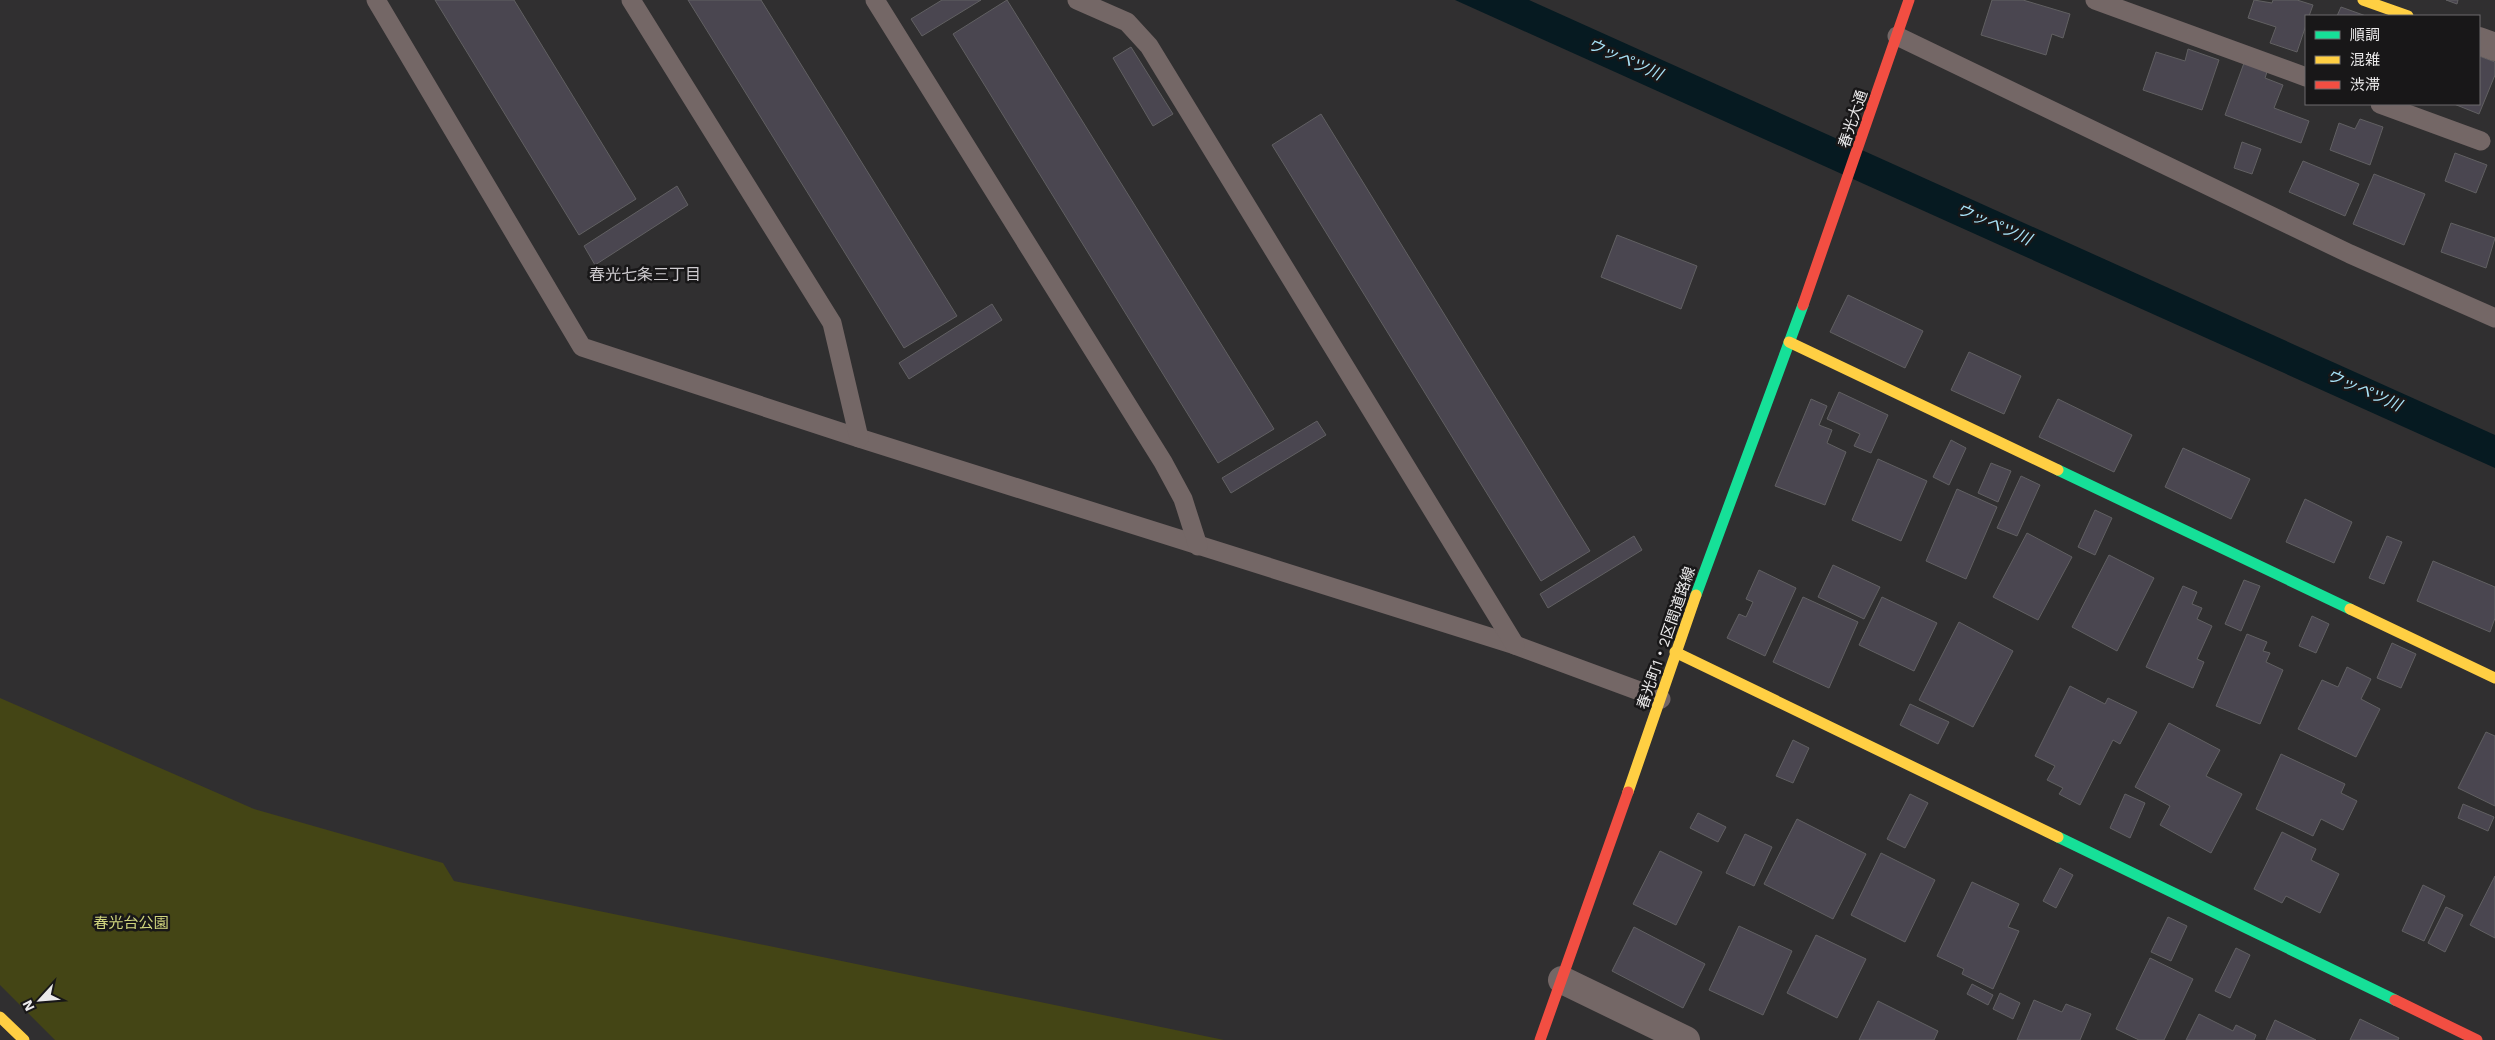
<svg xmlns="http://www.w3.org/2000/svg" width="2495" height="1040" viewBox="0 0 2495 1040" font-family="'Work Sans','Noto Sans JP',sans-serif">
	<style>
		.green { fill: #444515 }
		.water { fill: #061a21 }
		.building { fill: #4a4650; stroke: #616062 }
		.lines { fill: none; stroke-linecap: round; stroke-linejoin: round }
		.lane { stroke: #746766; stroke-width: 19 }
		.street { stroke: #746766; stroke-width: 28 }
		.fast { stroke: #16e098; stroke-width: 11 }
		.slow { stroke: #ffcf43; stroke-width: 11 }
		.jam { stroke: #f24e42; stroke-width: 11 }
		.labels { text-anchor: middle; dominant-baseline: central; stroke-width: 5; stroke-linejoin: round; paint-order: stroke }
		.street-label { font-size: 15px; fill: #ebeaeb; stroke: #181718 }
		.park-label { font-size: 15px; fill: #d0d57e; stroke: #181718 }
		.water-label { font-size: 16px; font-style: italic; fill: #a8e3f8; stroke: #181718 }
		.neighbourhood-label { font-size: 16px; fill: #cecbcf; stroke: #181718 }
	</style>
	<rect width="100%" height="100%" fill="#302f30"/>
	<!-- green -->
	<polygon class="green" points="0,698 254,809 443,863 454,881 1224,1040 55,1040 0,985"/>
	<!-- water -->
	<polygon class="water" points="1455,0 1529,0 2495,435 2495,468"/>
	<!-- building -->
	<g class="building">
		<polygon points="435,0 514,0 636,199 579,235"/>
		<polygon points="688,0 761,0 957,316 904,348"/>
		<polygon points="942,0 981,0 922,36 911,19"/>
		<polygon points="1007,0 1274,429 1218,463 953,34"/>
		<polygon points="1992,0 2023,0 2070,14 2063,38 2052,34 2046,55 1981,35"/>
		<polygon points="2254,0 2272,3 2273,0 2297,0 2313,5 2309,16 2306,16 2306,25 2297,52 2270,43 2276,27 2248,18"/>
		<polygon points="2446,0 2458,0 2457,4"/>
		<polygon points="2341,7 2366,16 2337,16"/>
		<polygon points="1131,47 1173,114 1153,126 1113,58"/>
		<polygon points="2188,49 2219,60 2202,110 2143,90 2156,52 2185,61"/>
		<polygon points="2479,56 2495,62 2495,75 2479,114 2454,104 2479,104"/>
		<polygon points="2244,63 2267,72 2265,78 2283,85 2274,108 2309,121 2301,143 2225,115"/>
		<polygon points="1321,114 1590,551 1541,581 1272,145"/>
		<polygon points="2360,119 2383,127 2370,165 2330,150 2339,123 2355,129"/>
		<polygon points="2242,142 2261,149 2252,174 2234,168"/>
		<polygon points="2455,153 2487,165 2476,193 2445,181"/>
		<polygon points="2303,161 2359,184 2345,216 2289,192"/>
		<polygon points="2374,174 2425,194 2404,245 2353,224"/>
		<polygon points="677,186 688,205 595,265 584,246"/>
		<polygon points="2451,223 2495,238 2486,268 2441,252"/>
		<polygon points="1617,235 1697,266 1681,309 1601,277"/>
		<polygon points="1848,295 1923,331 1905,368 1830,332"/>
		<polygon points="992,304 1002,320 909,379 899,363"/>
		<polygon points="1969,352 2021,376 2004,414 1951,390"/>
		<polygon points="1839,392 1888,415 1871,453 1854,446 1860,434 1827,419"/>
		<polygon points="1811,399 1827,406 1819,425 1832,430 1827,443 1846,452 1825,505 1775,486"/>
		<polygon points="2058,399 2132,435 2114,472 2039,437"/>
		<polygon points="1317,421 1326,435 1231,493 1222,478"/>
		<polygon points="1951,440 1966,448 1949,485 1933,477"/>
		<polygon points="2183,448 2250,479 2231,519 2165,487"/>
		<polygon points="1878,459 1927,481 1901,541 1852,520"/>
		<polygon points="1991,463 2011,471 1998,502 1978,493"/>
		<polygon points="2021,476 2040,485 2017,536 1997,528"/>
		<polygon points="1957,489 1997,507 1966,579 1926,561"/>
		<polygon points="2305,499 2352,522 2334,563 2286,542"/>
		<polygon points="2095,510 2112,518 2095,555 2078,547"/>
		<polygon points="2027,533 2072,557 2038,620 1993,597"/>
		<polygon points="1634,536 1642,550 1548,608 1540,594"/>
		<polygon points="2387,536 2402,542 2384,584 2369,578"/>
		<polygon points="2109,555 2154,578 2117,651 2072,627"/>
		<polygon points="2433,561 2495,587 2495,618 2490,632 2417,601"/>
		<polygon points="1833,565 1880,587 1864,619 1818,597"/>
		<polygon points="1759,570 1796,588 1765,656 1727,638 1739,614 1746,617 1753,602 1746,599"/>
		<polygon points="2244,580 2260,586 2241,631 2225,624"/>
		<polygon points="2183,586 2197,592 2192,604 2202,608 2197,619 2212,626 2197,659 2204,662 2193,688 2146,667"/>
		<polygon points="1803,597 1858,622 1829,688 1773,662"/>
		<polygon points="1882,597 1937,623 1914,671 1859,645"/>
		<polygon points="2312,616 2329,624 2316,653 2299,646"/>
		<polygon points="1959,622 2013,651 1973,727 1919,700"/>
		<polygon points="2247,634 2267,642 2263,651 2270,653 2266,662 2283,670 2260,724 2216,706"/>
		<polygon points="2392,643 2416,654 2401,688 2377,678"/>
		<polygon points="2347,667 2371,679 2361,699 2380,709 2356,757 2298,729 2322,680 2338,687"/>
		<polygon points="2070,686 2105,704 2108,698 2137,712 2120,744 2113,740 2080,805 2059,794 2063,788 2047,780 2055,766 2035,756"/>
		<polygon points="1910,704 1949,722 1938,744 1900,725"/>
		<polygon points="2169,723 2220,750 2206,776 2242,794 2211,853 2160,825 2170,806 2135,787"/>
		<polygon points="2486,732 2495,736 2495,806 2458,788"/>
		<polygon points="1793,740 1809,748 1793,783 1776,776"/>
		<polygon points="2281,754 2345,784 2341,793 2357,801 2343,830 2321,819 2313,836 2256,809"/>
		<polygon points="1910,794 1928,803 1905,848 1887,839"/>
		<polygon points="2125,794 2145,803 2130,838 2110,828"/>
		<polygon points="2463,804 2494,817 2488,831 2458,818"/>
		<polygon points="1698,813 1726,827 1718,842 1690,828"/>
		<polygon points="1797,819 1866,854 1833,919 1764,884"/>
		<polygon points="2282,832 2316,849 2311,860 2339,874 2320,913 2286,896 2282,903 2254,889"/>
		<polygon points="1745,834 1772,847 1754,886 1726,873"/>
		<polygon points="1660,851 1702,872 1676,925 1633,904"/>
		<polygon points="1881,853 1935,880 1905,942 1851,915"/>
		<polygon points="2060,868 2073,875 2056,908 2043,901"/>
		<polygon points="2495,876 2495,938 2470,925"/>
		<polygon points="1972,882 2019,904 2008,927 2019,931 1993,989 1962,974 1964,969 1937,956"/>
		<polygon points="2423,885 2445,896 2424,941 2402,931"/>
		<polygon points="2446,907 2463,915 2445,952 2428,943"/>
		<polygon points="2168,917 2187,926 2171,961 2151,952"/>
		<polygon points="1739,926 1792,951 1763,1015 1709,990"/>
		<polygon points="1634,927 1705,964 1683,1008 1612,971"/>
		<polygon points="1816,935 1866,959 1837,1018 1787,993"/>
		<polygon points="2236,948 2250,955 2230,998 2215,991"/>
		<polygon points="2150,958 2193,979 2164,1040 2139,1040 2116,1029"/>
		<polygon points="1972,984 1993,995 1988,1005 1967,994"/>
		<polygon points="2000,993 2020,1003 2013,1019 1993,1009"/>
		<polygon points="2034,1000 2062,1012 2066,1004 2091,1014 2080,1040 2017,1040"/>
		<polygon points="1878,1001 1938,1031 1934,1040 1859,1040"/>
		<polygon points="2199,1014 2233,1031 2236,1025 2256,1035 2254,1040 2186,1040"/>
		<polygon points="2360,1019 2399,1038 2398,1040 2350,1040"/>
		<polygon points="2275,1020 2316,1040 2266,1040"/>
	</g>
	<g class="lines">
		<!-- lane -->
		<g class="lane">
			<polyline points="376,0 582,347 859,438 1515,645 1661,699"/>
			<polyline points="631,0 832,323 859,438"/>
			<polyline points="875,0 1163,462 1183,499 1198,546"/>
			<polyline points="1077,0 1127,22 1149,46 1515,645"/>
			<polyline points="2095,0 2306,77"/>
			<polyline points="1897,36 2350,254 2495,318"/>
			<polyline points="2380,104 2481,141"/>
		</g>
		<!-- street -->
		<g class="street">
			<polyline points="2479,41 2495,47"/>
			<polyline points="1562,980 1686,1040"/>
		</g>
		<!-- fast -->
		<g class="fast">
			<polyline points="2058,470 2350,609"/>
			<polyline points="1696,595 1803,305"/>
			<polyline points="2058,837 2395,1000"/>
		</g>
		<!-- slow -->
		<g class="slow">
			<polyline points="2363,0 2408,16"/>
			<polyline points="1789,342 2058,470"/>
			<polyline points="2350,609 2495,678"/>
			<polyline points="1675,652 2058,837"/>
			<polyline points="1628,792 1696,595"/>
			<polyline points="0,1017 24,1040"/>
		</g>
		<!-- jam -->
		<g class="jam">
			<polyline points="1803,305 1909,0"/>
			<polyline points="2395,1000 2477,1040"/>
			<polyline points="1540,1040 1628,792"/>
		</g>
	</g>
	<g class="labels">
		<!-- street labels -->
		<g class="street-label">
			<text transform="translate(1853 119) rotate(-71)">春光大通</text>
			<text transform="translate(1666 638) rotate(-71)">春光町1・2区間道路線</text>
		</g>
		<!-- park labels -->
		<g class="park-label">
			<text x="131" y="923">春光台公園</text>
		</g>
		<!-- water labels -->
		<g class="water-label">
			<text transform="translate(1625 59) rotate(24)">ウッペツ川</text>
			<text transform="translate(1994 224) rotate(24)">ウッペツ川</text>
			<text transform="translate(2364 390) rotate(24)">ウッペツ川</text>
		</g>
		<!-- neighbourhood labels -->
		<g class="neighbourhood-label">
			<text x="645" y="274">春光七条三丁目</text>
		</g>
	</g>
	<!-- legend -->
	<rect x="2305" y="15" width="175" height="90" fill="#181718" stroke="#6c6b6c"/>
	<rect x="2315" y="31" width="25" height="8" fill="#16e098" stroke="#6c6b6c"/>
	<text x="2350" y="40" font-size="15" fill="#ebeaeb">順調</text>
	<rect x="2315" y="56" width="25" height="8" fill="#ffcf43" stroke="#6c6b6c"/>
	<text x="2350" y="65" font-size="15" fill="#ebeaeb">混雑</text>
	<rect x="2315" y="81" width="25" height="8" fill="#f24e42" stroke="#6c6b6c"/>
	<text x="2350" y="90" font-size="15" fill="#ebeaeb">渋滞</text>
	<!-- north arrow -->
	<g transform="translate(40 1000) rotate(244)" stroke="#181718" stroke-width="4" paint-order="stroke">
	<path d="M0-4L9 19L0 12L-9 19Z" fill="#ebeaeb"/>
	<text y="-8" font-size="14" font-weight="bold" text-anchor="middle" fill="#ebeaeb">N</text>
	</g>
</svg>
